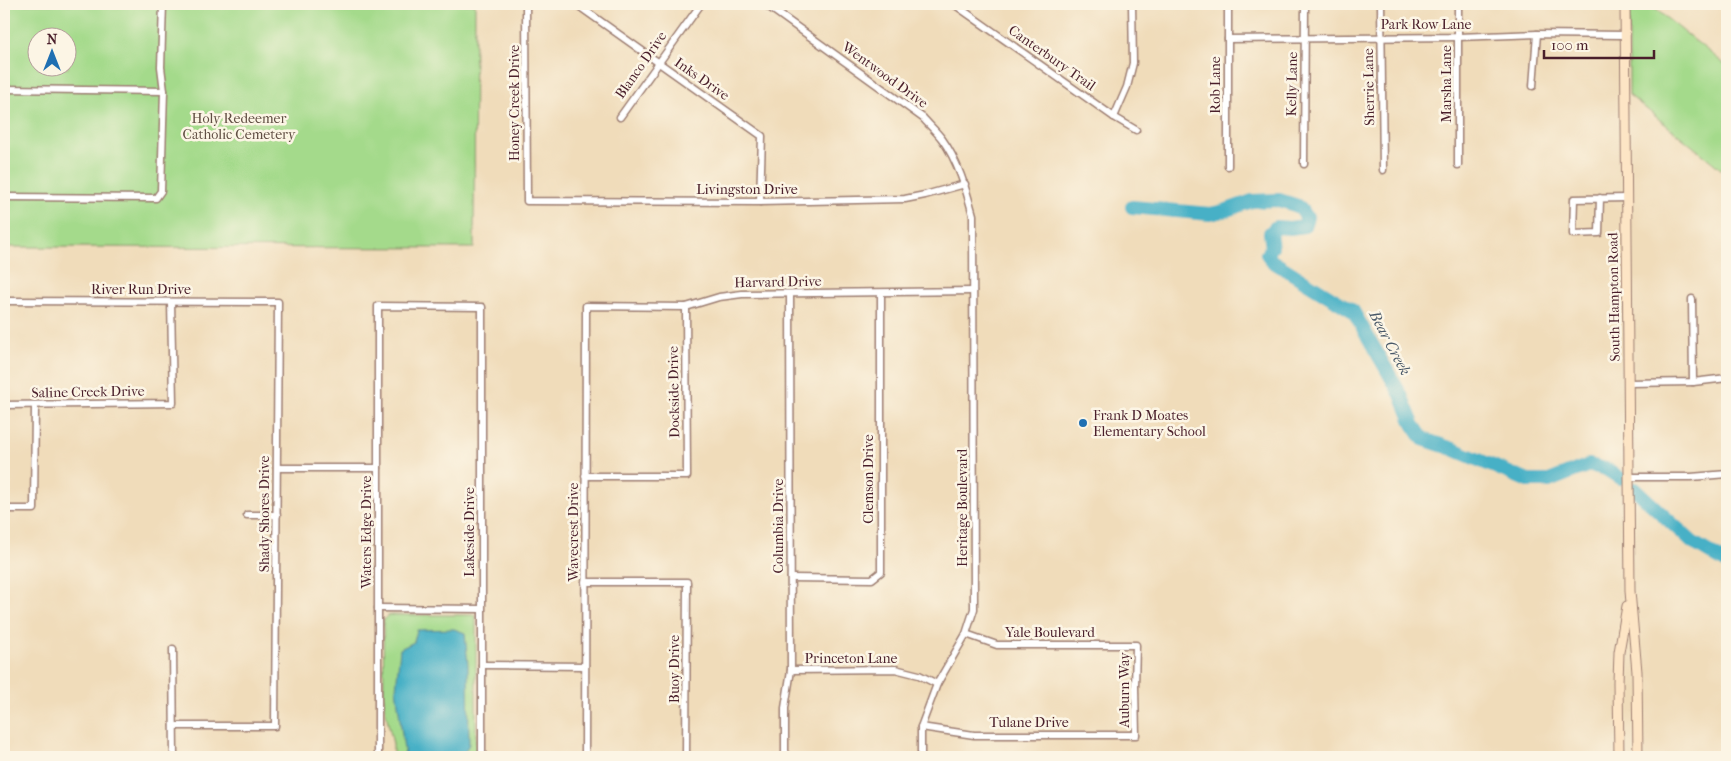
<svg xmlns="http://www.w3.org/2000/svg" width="1731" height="761" viewBox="0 0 1731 761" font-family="'IM FELL French Canon',serif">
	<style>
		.green { fill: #a4da8b; stroke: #777c5b; fill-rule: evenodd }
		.water { fill: #47b0c6; stroke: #486878 }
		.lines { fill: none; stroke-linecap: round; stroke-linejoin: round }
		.river { stroke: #47b0c6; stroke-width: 14 }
		.street-casing { stroke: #9d7e72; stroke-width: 9 }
		.secondary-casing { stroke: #9d7e72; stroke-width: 11 }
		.street { stroke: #fff; stroke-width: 6 }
		.secondary { stroke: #fde5c5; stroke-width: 9 }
		.poi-dot { fill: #1f6fb2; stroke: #fcf5e5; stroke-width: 2 }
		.labels { text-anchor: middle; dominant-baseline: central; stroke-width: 5; stroke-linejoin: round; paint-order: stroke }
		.street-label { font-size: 14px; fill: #4a1f2b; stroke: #fcf5e5 }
		.park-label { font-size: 14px; fill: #604e43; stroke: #fcf5e5 }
		.poi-label { font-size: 14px; fill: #4a1f2b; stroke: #fcf5e5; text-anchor: start }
		.water-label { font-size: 15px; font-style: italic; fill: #495969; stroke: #fcf5e5 }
	</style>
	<rect width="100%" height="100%" fill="#fcf5e5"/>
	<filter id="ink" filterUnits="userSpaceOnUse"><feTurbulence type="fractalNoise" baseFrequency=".02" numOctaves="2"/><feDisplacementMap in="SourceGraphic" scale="10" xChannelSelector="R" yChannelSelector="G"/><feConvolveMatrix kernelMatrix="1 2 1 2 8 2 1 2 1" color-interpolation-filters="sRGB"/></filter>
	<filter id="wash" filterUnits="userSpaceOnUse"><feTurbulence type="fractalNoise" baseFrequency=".0096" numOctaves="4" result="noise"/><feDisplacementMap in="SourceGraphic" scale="20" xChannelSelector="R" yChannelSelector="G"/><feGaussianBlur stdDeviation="1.12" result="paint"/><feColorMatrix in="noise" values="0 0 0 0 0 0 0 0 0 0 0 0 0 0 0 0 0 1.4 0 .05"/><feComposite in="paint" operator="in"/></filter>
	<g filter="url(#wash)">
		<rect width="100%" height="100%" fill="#f0dcba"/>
		<!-- green -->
		<g class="green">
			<path d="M4 4H475L474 248 4 247ZM38 38H68V68H38Z"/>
			<polygon points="1629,4 1649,4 1727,66 1727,174 1629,95"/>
			<polygon points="392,615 476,615 476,751 472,757 393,757 393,744 384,705 383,620 387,616"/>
		</g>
		<!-- water -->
		<polygon class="water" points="454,629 465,633 468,665 469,744 462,757 405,757 396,689 400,649 414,642 417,630"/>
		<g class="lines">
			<!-- river -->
			<g class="river">
				<polyline points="1132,207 1210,214 1224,211 1252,201 1279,200 1298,206 1307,217 1304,226 1290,228 1276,227 1270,233 1272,247 1267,254 1272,261 1353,311 1401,395 1413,424 1423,439 1453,449 1528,481 1549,481 1589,465 1606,469 1620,478"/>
				<polyline points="1635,489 1692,542 1727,563"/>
			</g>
		</g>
	</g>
	<g filter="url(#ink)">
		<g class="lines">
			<!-- street casing -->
			<g class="street-casing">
				<g id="street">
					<polyline points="526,4 527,201 760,202 905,199 925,195 965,184"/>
					<polyline points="576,4 762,136 760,202"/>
					<path d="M765 4 923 118C929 125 936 131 942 139 958 161 966 189 973 215L974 609 966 634 937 684 921 727V757"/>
					<polyline points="954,4 1114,117 1136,130"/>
					<polyline points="1228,4 1228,166"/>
					<polyline points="1381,4 1383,170"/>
					<polyline points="1458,4 1458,165"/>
					<polyline points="1228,39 1458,37 1537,34 1624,35"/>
					<polyline points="1533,86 1537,34"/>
					<polyline points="4,89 164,91"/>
					<polyline points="620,117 701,4"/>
					<polyline points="1114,117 1127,87 1133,63 1132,4"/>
					<polyline points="1304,164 1305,4"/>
					<polyline points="4,197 156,198 161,191 164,91 161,67 163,4"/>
					<polyline points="1600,198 1599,233 1573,234 1574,199 1626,198"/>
					<polyline points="1692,299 1693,382"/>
					<polyline points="4,301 278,302 275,726 174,726"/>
					<polyline points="1628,383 1693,382 1727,378"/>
					<polyline points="4,405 173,403 171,302"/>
					<polyline points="277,468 378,468"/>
					<polyline points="585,476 687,476 686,307"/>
					<polyline points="1629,477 1691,477 1727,474"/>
					<polyline points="4,509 34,509 35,405"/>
					<polyline points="247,515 277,515"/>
					<polyline points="791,578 872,579 881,572 881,293"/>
					<polyline points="585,582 687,582 686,757"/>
					<polyline points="378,608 481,609"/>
					<polyline points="173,649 174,757"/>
					<polyline points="482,665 585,666"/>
					<polyline points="791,670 895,669 919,675 937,684"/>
					<polyline points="921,727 974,735 1136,735 1135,687 1136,645 997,645 966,634"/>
					<polyline points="378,757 378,306 482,307 482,757"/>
					<polyline points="585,757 586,306 686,307 719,297 742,294 973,291"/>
					<polyline points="785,757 785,708 791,670 790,294"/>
				</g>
			</g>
			<!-- secondary casing -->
			<g class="secondary-casing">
				<g id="secondary">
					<polyline points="1625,4 1630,591 1637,672 1638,757"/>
					<polyline points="1619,757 1618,682 1619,652 1627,606"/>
				</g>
			</g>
			<!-- street -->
			<use href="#street" class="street"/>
			<!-- secondary -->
			<use href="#secondary" class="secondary"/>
		</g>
	</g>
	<!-- markers -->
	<circle class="poi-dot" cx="1083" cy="423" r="5"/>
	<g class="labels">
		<!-- street labels -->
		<g class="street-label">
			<text x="1426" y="24">Park Row Lane</text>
			<text transform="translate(1052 58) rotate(35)">Canterbury Trail</text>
			<text transform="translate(641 65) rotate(-55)">Blanco Drive</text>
			<text transform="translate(885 75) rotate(36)">Wentwood Drive</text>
			<text transform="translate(702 79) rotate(35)">Inks Drive</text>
			<text transform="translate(1292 84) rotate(-89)">Kelly Lane</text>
			<text transform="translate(1446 84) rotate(-90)">Marsha Lane</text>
			<text transform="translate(1215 85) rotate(-90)">Rob Lane</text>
			<text transform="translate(1369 87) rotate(-91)">Sherrie Lane</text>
			<text transform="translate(514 103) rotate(-90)">Honey Creek Drive</text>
			<text x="747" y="189">Livingston Drive</text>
			<text transform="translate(778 282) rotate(-1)">Harvard Drive</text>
			<text x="141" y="289">River Run Drive</text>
			<text transform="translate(1614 297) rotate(-91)">South Hampton Road</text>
			<text transform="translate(88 392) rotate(-1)">Saline Creek Drive</text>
			<text transform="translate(674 392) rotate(-91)">Dockside Drive</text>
			<text transform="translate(868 479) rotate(-90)">Clemson Drive</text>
			<text transform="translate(962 508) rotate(-90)">Heritage Boulevard</text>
			<text transform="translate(264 514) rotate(-90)">Shady Shores Drive</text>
			<text transform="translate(778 526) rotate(-90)">Columbia Drive</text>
			<text transform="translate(366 532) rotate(-90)">Waters Edge Drive</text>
			<text transform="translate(469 532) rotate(-90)">Lakeside Drive</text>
			<text transform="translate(573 532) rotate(-90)">Wavecrest Drive</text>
			<text x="1050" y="632">Yale Boulevard</text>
			<text x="851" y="658">Princeton Lane</text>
			<text transform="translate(674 669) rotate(-90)">Buoy Drive</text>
			<text transform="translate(1124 690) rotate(-90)">Auburn Way</text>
			<text x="1029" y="722">Tulane Drive</text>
		</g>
		<!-- park labels -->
		<g class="park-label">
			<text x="239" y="118">Holy Redeemer<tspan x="239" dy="16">Catholic Cemetery</tspan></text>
		</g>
		<!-- poi labels -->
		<g class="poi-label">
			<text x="1093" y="415">Frank D Moates<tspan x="1093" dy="16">Elementary School</tspan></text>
		</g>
		<!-- water labels -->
		<g class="water-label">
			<text transform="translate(1390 343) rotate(62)">Bear Creek</text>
		</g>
	</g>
	<!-- margin -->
	<rect width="1731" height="761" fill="none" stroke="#fcf5e5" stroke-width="20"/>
	<!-- north arrow -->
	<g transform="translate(52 52)"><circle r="24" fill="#fcf5e5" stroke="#b59f9b"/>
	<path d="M0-4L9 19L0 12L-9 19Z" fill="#1f6fb2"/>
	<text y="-8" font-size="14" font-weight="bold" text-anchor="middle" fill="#4a1f2b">N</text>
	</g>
	<!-- scale -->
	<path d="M1544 50v8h110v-8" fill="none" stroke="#4a1f2b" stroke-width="2.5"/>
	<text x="1551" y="50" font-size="15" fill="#4a1f2b" stroke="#fcf5e5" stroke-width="4" paint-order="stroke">100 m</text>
</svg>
